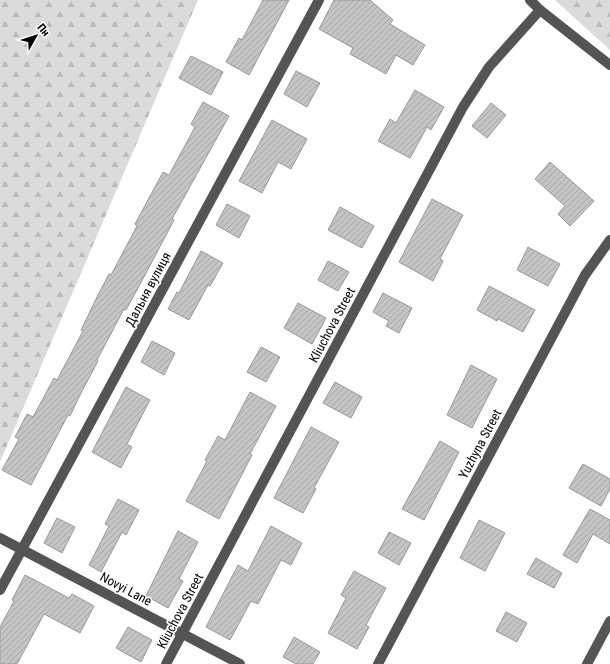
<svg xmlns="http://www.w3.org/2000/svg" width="610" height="664" viewBox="0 0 610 664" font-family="'Roboto Condensed',sans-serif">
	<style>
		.forest { fill: url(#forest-firs) }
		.building { fill: url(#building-hatch); stroke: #989898 }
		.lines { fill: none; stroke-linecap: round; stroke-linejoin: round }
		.minor { stroke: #545454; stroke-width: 10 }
		.labels { text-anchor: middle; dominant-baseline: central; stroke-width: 3.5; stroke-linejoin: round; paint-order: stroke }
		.street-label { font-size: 13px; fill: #000; stroke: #fff }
	</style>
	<defs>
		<pattern id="forest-firs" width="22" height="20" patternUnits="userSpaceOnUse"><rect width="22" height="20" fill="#dbdbdb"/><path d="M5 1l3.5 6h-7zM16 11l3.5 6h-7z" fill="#bababa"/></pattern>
		<pattern id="building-hatch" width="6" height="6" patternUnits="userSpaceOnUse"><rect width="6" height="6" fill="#c4c4c4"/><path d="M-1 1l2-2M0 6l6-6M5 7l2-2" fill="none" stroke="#a7a7a7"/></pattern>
	</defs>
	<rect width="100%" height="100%" fill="#fff"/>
	<!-- forest -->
	<g class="forest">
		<polygon points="0,0 198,0 0,462"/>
		<polygon points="555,0 610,0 610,50"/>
	</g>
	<!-- building -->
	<g class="building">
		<polygon points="263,0 289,0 249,75 226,62 239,38 242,40"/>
		<polygon points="334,0 370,0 393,20 390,24 425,45 413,65 396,55 386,74 350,54 353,48 319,29"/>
		<polygon points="191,56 223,72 211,95 179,78"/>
		<polygon points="296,71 320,83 307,107 284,94"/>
		<polygon points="415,90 444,107 431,130 427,127 410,158 378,141 390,119 396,123"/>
		<polygon points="203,102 229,116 172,219 174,220 145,275 126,310 124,309 97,360 98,361 81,393 70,416 68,415 31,485 2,470 19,439 15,437 27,414 33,417 54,378 57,380 83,331 81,330 98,295 109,274 111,275 137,226 135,224 163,172 169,175 195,127 191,124"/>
		<polygon points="491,103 506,115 487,138 472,126"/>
		<polygon points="272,120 307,139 291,169 278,162 262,193 239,181"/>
		<polygon points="550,162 594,201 570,226 558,214 565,206 535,179"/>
		<polygon points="432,199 463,215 440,259 443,261 433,281 399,262"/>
		<polygon points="227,204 250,216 239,238 216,225"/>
		<polygon points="340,207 374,226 362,248 328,230"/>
		<polygon points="528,247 560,264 548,286 517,270"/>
		<polygon points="201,251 223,263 210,286 208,285 189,320 168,309 177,292 179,293"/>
		<polygon points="328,261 349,272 338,291 318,280"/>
		<polygon points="489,286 535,310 523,332 498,319 497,321 477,310"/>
		<polygon points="383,293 412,308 399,333 386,326 389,321 373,312"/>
		<polygon points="298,303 326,318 312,344 284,328"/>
		<polygon points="152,341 175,353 164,375 141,362"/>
		<polygon points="261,347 280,357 266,382 247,372"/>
		<polygon points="471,365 497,379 472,428 447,415"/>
		<polygon points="335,382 362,397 351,418 323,403"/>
		<polygon points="126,387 150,400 127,444 132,447 121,468 92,452"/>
		<polygon points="250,392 276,406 250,454 252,455 219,519 186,501 207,461 205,460 218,436 225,440"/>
		<polygon points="311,427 339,442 314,488 316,489 303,513 274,498"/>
		<polygon points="440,441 459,452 424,520 402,509"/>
		<polygon points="583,464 610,479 610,489 601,506 569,488"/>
		<polygon points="118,499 139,510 126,535 122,532 101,572 89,565 109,526 105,524"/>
		<polygon points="590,509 610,520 610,544 593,534 577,563 563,555"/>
		<polygon points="57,518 75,527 62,553 44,543"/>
		<polygon points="479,520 505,533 485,571 460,558"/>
		<polygon points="271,526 302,543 291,565 281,560 258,604 251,601 230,640 206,627 238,565 248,571"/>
		<polygon points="178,531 198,542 179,579 183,581 168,608 146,596"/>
		<polygon points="389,532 411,543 399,565 378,553"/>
		<polygon points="536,558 562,573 554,588 527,574"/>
		<polygon points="354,571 386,588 366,625 369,627 357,649 328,633 346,598 341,595"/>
		<polygon points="25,575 69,598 72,594 94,606 80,633 44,614 17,664 0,664 0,627 14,601 12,600"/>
		<polygon points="506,612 527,623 517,642 496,631"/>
		<polygon points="128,627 152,640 141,662 116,648"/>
		<polygon points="294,637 320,652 313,664 296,664 283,657"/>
	</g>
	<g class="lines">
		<!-- minor -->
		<g class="minor">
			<polyline points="530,0 540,10 610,65"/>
			<polyline points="0,538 240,664"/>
			<polyline points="0,590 319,0"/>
			<polyline points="166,664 463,107 489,67 540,10"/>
			<polyline points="378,664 585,275 610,240"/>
			<polyline points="587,664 610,621"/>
		</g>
	</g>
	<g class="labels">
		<!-- street labels -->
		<g class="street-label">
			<text transform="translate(148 289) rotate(-62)">Дальня вулиця</text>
			<text transform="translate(332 325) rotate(-62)">Kliuchova Street</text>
			<text transform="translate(480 444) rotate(-62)">Yuzhyna Street</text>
			<text transform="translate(126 589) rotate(28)">Novyi Lane</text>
			<text transform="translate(180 611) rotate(-62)">Kliuchova Street</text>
		</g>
	</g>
	<!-- north arrow -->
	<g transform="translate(36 36) rotate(51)" stroke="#ffffff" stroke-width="3" paint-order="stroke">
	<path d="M0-3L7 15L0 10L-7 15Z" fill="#000000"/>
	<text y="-6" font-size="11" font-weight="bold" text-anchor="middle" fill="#000000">Пн</text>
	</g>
</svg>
